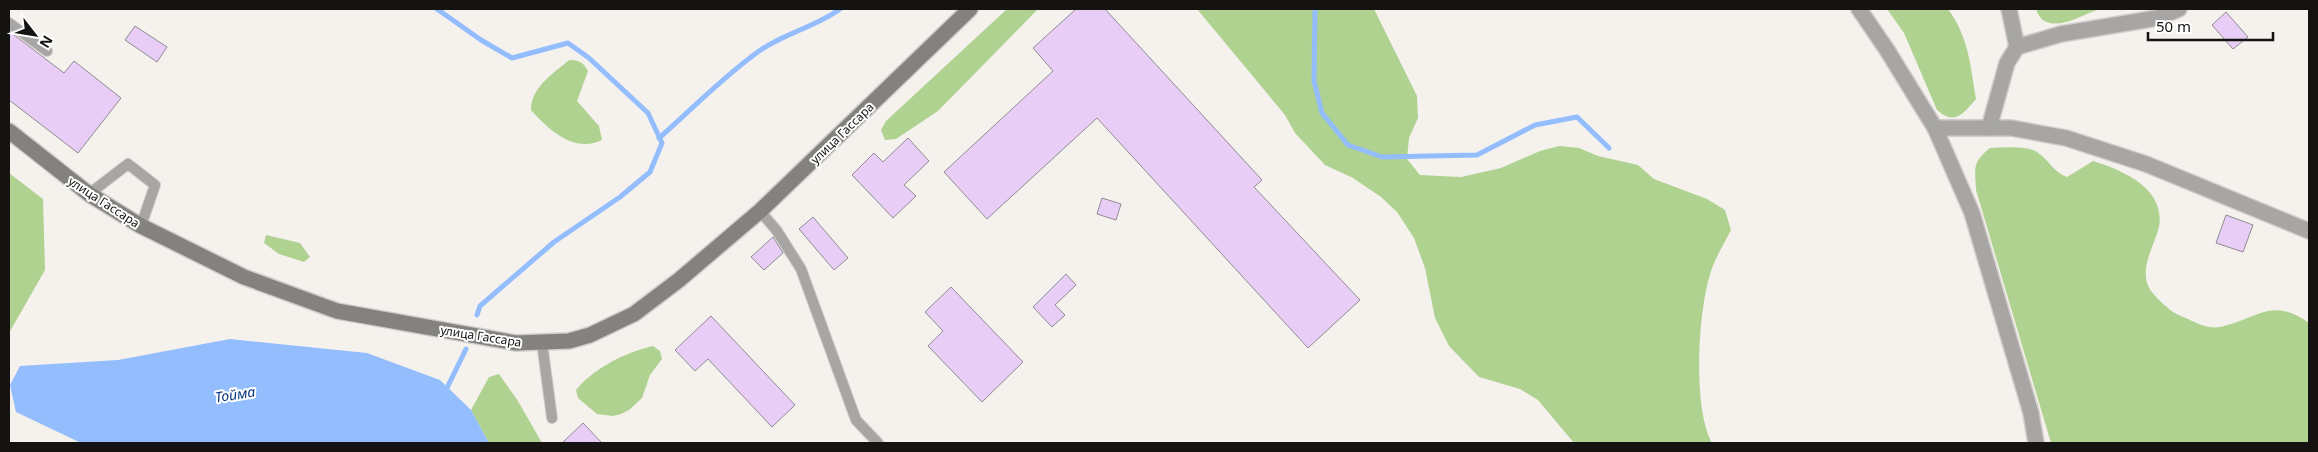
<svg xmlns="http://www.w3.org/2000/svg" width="2318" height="452" viewBox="0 0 2318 452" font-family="'Noto Sans',sans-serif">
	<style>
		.green { fill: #b0d291 }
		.water { fill: #94bdfe }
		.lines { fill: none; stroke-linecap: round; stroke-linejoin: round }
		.stream { stroke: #94bdfe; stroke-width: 5 }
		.building { fill: #e8cdf6; stroke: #8f8d91 }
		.lane-casing { stroke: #d1cdca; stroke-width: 12 }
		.street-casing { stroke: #d1cdca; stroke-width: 18 }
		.secondary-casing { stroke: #d1cdca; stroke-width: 18 }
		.lane { stroke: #a7a6a4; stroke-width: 10 }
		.street { stroke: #a7a6a4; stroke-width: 15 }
		.secondary { stroke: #83827f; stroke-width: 15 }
		.labels { text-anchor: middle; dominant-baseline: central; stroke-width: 4; stroke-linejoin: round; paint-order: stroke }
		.street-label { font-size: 12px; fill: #141311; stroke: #fff }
		.water-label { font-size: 14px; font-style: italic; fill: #05347e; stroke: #fff }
	</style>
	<rect width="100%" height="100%" fill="#f5f1ed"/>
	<!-- green -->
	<g class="green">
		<polygon points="1007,9 1038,9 938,111 896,139 885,140 881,130 886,121"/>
		<path d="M1197 9H1374L1417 96 1418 118 1409 138 1407 159 1420 175 1461 177 1501 168 1540 151 1559 146 1579 148 1598 156 1638 165 1654 179 1707 199 1725 210 1731 230C1725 242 1717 255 1712 268 1698 307 1692 407 1712 443H1574L1538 400 1520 389 1479 377 1449 346 1435 318 1425 268 1414 238 1397 212 1381 197 1353 178 1325 165 1295 133 1285 115Z"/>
		<path d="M1887 9H1948C1969 38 1970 64 1976 99 1963 114 1955 126 1937 110L1904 33Z"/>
		<path d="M2036 9H2099C2080 16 2045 38 2036 9Z"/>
		<path d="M569 60C579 60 583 62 588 71L577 101 599 126 602 140C574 154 548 129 531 110 531 87 554 73 569 60Z"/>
		<path d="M1990 148C2003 148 2025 145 2037 152 2049 160 2053 172 2067 177L2093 161C2122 170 2166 188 2159 227 2155 244 2144 259 2146 278 2147 290 2159 300 2168 308 2173 313 2181 316 2188 319 2197 324 2210 329 2220 327 2257 319 2272 296 2309 323V443H2051L1976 190C1975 168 1972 162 1990 148Z"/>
		<polygon points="9,173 43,199 45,270 9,333"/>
		<polygon points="266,235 300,243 310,257 304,262 279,254 264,243"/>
		<path d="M653 346 660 351 662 359 650 375 642 398 629 410 621 414 613 416 597 414 578 398 576 390C594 368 626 352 653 346Z"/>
		<polygon points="499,374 518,401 542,443 489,443 471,410 489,377"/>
	</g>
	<!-- water -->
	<polygon class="water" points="230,339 367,353 440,380 471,410 489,443 81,443 16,412 10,385 20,366 118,360"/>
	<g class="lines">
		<!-- stream -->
		<g class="stream">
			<polyline points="437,9 481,40 512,58 568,43 589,58 648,113 662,143 650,172 620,197 554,242 480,306 477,315"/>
			<polyline points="1315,9 1314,81 1322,113 1348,145 1382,157 1477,155 1535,125 1577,117 1609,148"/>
			<path d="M659 138C691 110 721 79 755 54 781 34 814 28 840 9"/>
			<polyline points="445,392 466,349"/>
		</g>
	</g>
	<!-- building -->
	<g class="building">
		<polygon points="1076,9 1105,9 1262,180 1254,187 1360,300 1308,348 1097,118 987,219 944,172 1053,71 1033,48"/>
		<polygon points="2226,12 2248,37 2233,49 2212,25"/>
		<polygon points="135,26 167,47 157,62 125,40"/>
		<polygon points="9,31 64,73 74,61 121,98 78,153 9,100"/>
		<polygon points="908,138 929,161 904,185 916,196 893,218 852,175 874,153 883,162"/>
		<polygon points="1102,198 1121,204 1116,220 1097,214"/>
		<polygon points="2226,215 2253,225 2243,252 2216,243"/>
		<polygon points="813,217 848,258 834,270 799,229"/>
		<polygon points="773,237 783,253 764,270 751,257"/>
		<polygon points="1066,274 1076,285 1055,305 1065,315 1052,327 1033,307"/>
		<polygon points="951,287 1023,362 982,402 928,346 943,331 925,312"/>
		<polygon points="711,316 795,405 772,427 708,359 695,371 675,350"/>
		<polygon points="583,423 602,443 562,443"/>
	</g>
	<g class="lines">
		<!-- lane casing -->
		<g class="lane-casing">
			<g id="lane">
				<polyline points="9,23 47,51"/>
				<polyline points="89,194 128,164 155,185 141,226"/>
				<polyline points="760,211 777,231 801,269 856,420 878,443"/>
				<polyline points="542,343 552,418"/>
			</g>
		</g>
		<!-- street casing -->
		<g class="street-casing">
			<g id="street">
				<polyline points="1859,9 1887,50 1935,128 1972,213 2031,413 2036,443"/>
				<polyline points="2009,9 2017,47"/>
				<polyline points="1935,128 2011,128 2066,138 2146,164 2309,231"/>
				<polyline points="1989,128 2007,63 2017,47 2061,34 2157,18 2179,9"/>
			</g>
		</g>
		<!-- secondary casing -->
		<g class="secondary-casing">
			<polyline id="secondary" points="9,131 89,194 141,226 244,277 337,311 516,343 569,341 590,335 634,314 679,280 760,211 970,9"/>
		</g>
		<!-- lane -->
		<use href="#lane" class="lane"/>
		<!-- street -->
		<use href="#street" class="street"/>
		<!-- secondary -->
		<use href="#secondary" class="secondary"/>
	</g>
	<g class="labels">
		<!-- street labels -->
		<g class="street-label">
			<text transform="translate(842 133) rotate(-44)">улица Гассара</text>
			<text transform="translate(104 202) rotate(33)">улица Гассара</text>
			<text transform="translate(481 336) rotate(9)">улица Гассара</text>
		</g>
		<!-- water labels -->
		<g class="water-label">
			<text transform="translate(235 394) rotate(-9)">Тойма</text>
		</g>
	</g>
	<!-- border -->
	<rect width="2318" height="452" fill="none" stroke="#141311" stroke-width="20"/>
	<!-- north arrow -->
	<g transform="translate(35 35) rotate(121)" stroke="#ffffff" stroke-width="4" paint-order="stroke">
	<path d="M0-4L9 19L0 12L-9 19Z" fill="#141311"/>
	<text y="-8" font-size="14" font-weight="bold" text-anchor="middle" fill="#141311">N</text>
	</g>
	<!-- scale -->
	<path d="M2148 32v8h125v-8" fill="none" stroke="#141311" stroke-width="2.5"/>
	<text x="2156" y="32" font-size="15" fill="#141311" stroke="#ffffff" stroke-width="4" paint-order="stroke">50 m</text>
</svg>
